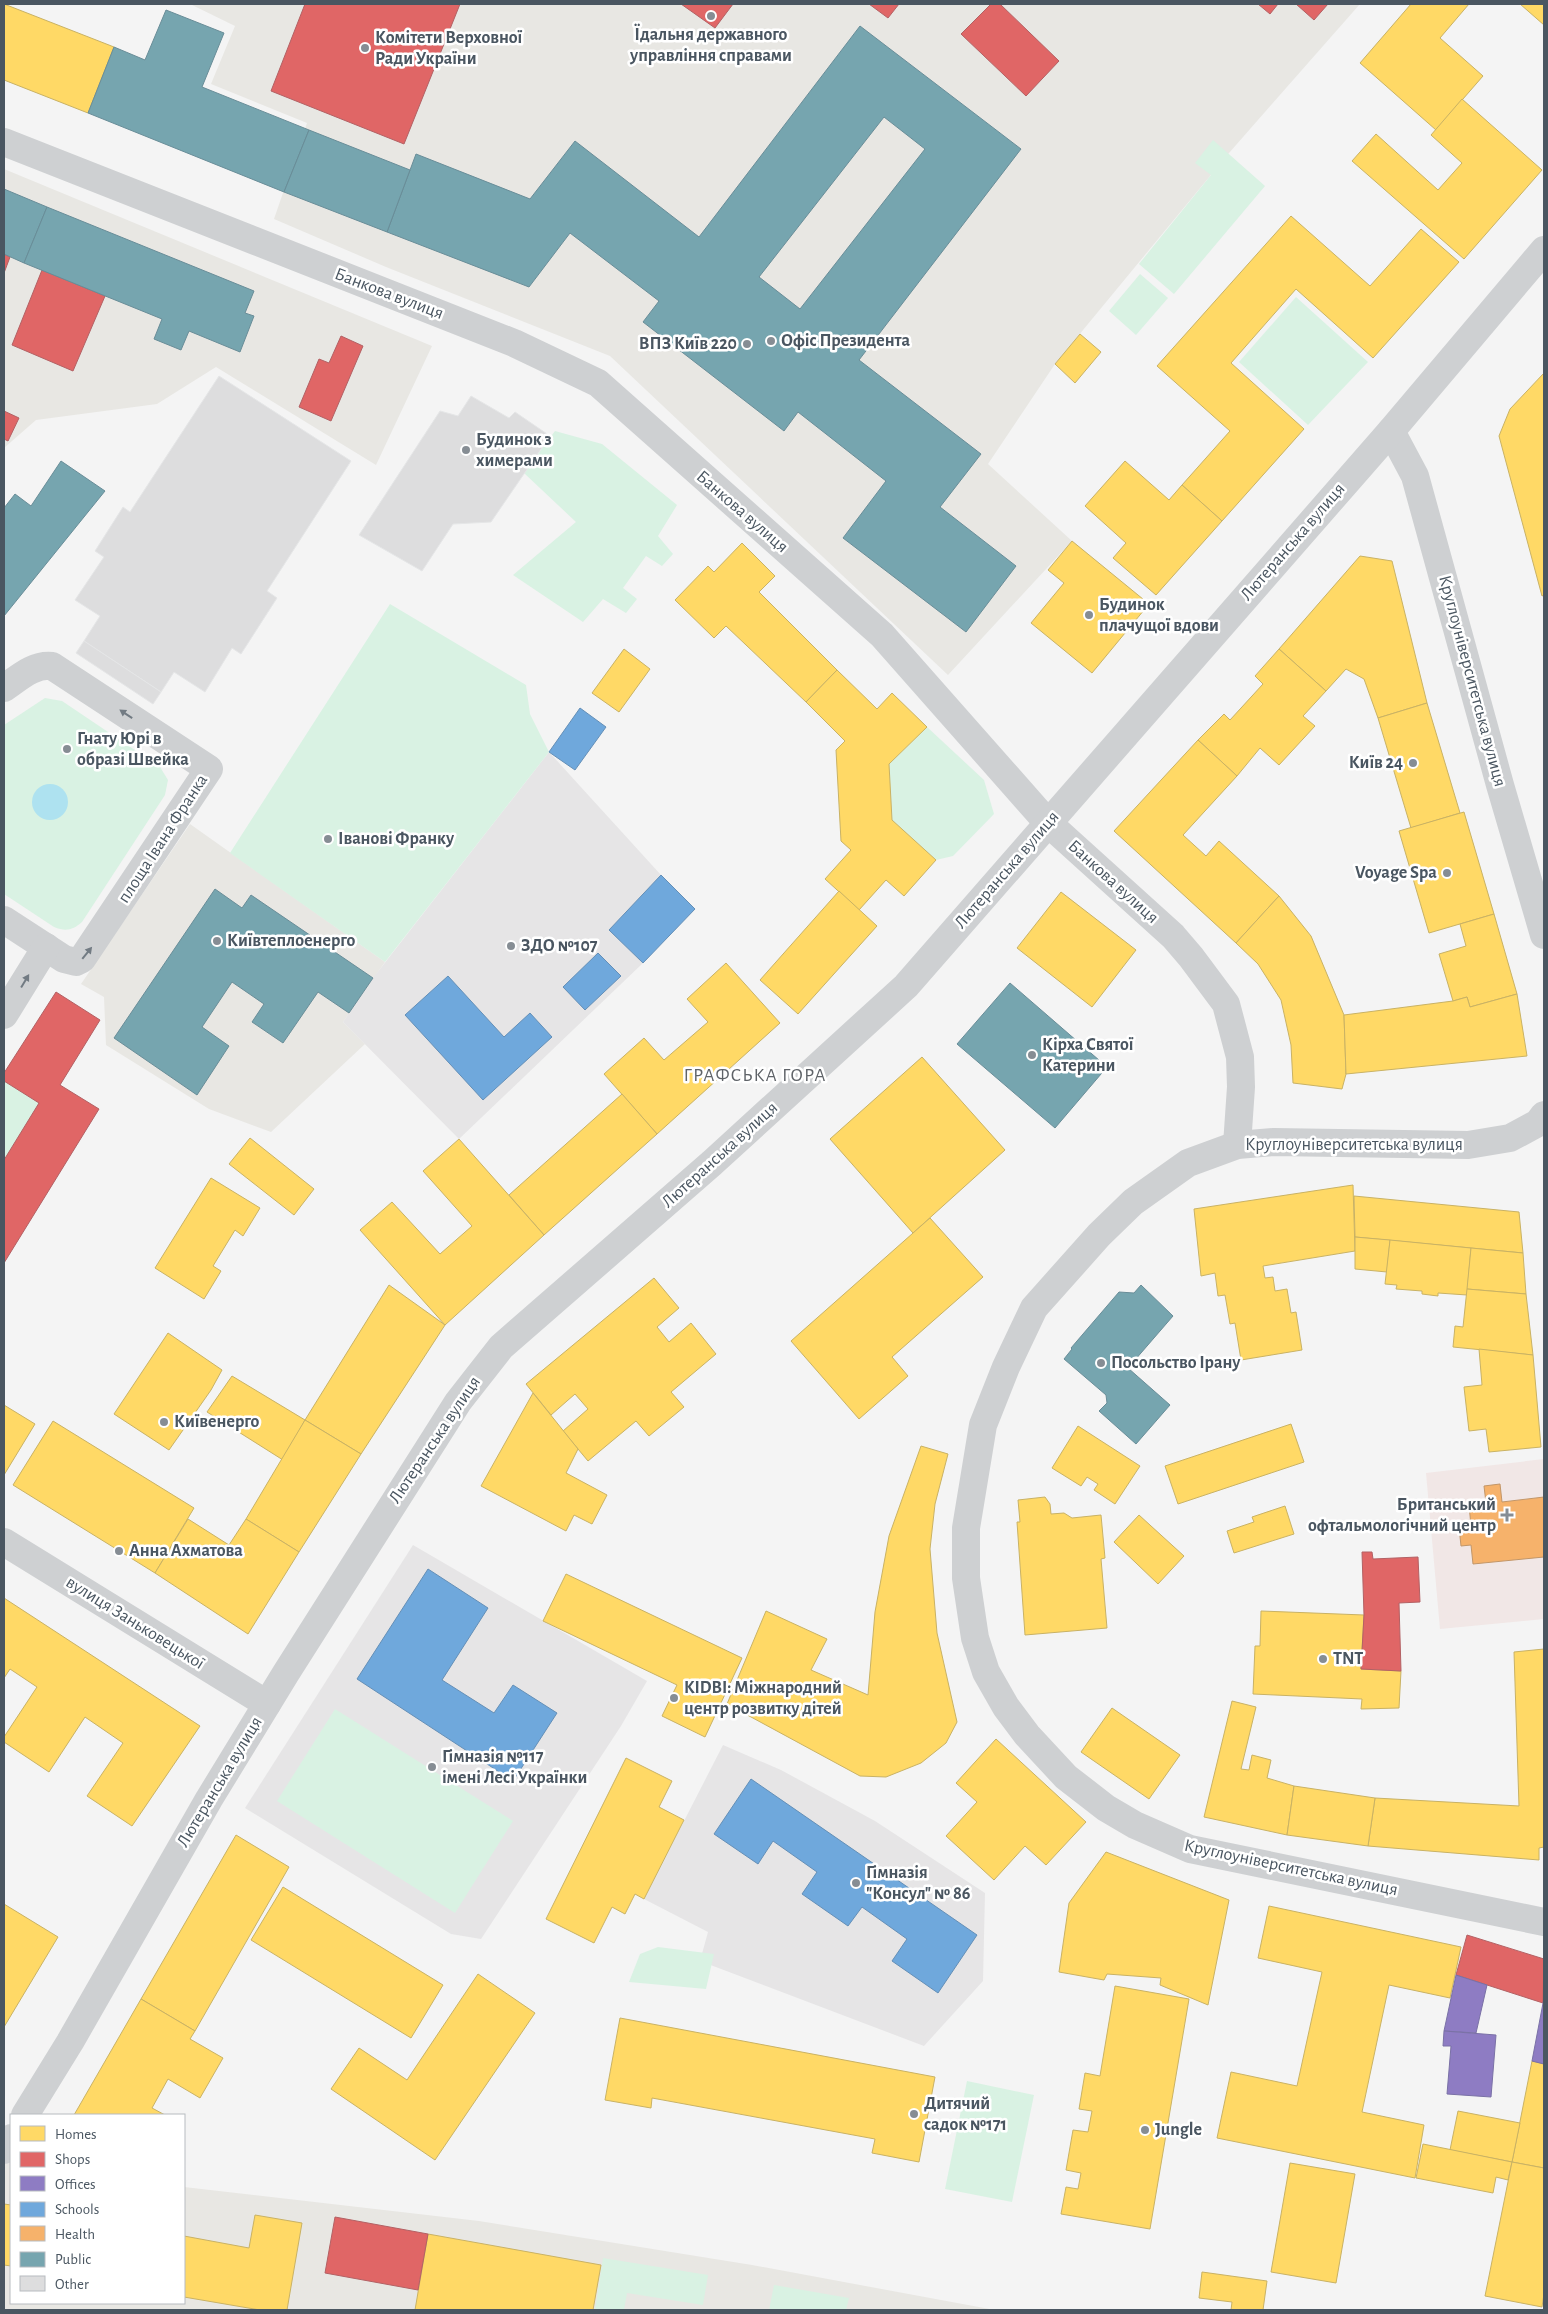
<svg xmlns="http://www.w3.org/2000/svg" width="1548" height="2314" viewBox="0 0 1548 2314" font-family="'Alegreya Sans',sans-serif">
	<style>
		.commercial { fill: #e8e7e3 }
		.education { fill: #e6e5e6 }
		.medical { fill: #f1e7e6 }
		.green { fill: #d9f2e3 }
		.water { fill: #aee2f0 }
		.homes { fill: #ffd966; stroke: #c9b264 }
		.shops { fill: #e06666; stroke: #b36164 }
		.offices { fill: #8e7cc3; stroke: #7a71a6 }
		.schools { fill: #6fa8dc; stroke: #648fb7 }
		.health { fill: #f6b26b; stroke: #c29668 }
		.public { fill: #76a5af; stroke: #698d98; fill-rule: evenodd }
		.building { fill: #ddddde; stroke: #e5e6e7 }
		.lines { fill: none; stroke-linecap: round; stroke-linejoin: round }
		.street { stroke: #ced0d2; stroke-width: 28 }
		.oneway { fill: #727b83 }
		.poi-dot { fill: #868d94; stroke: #fff; stroke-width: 2 }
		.labels { text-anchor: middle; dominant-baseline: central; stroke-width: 5; stroke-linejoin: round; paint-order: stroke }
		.poi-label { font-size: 18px; font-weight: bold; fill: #4a5661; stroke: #fff; text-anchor: start }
		.street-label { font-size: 18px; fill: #4a5661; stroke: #fff }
		.neighbourhood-label { font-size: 19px; letter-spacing: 1px; fill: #5f6368; stroke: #fff }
	</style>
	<rect width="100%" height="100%" fill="#f4f4f4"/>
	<!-- commercial -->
	<g class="commercial">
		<polygon points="190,4 1360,4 1229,153 1055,364 988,464 1072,541 948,675 610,356 386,267 274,219 307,123 211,84 235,26"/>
		<polygon points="4,169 432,346 376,465 216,367 157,404 36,420 4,448"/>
		<polygon points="190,824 385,962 343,1022 365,1044 271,1132 209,1109 106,1045 104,997 81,984"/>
		<polygon points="4,2158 11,2159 11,2303 184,2303 184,2187 479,2221 752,2265 995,2310 4,2310"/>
	</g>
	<!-- education -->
	<g class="education">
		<polygon points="549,752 661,875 609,930 643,963 459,1139 343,1022 373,978"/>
		<polygon points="413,1545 647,1681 621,1726 481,1939 451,1934 245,1808"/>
		<polygon points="723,1745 781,1770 875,1821 985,1893 983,1981 924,2046 700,1961 708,1932 644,1899"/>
	</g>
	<!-- medical -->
	<polygon class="medical" points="1544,1459 1544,1619 1440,1629 1426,1473"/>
	<!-- green -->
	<g class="green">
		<polygon points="1213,140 1265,186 1174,294 1139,264 1211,175 1195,163"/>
		<polygon points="1140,274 1168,298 1136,335 1109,311"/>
		<polygon points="1296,297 1368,362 1308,425 1239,362"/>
		<polygon points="555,431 602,444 677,505 658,536 673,554 662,566 646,556 623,588 637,599 626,613 603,599 583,622 513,575 576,522 524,473"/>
		<polygon points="390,604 526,685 530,714 549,752 385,962 230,853"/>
		<path d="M45 698 62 701 160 767 168 780 165 795 82 922C73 930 66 932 54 927L4 894V725Z"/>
		<polygon points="927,727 984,780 994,814 953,856 936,860 892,820 889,764"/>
		<polygon points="4,1081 39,1103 4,1160"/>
		<polygon points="335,1709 513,1821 455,1913 277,1801"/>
		<polygon points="658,1947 714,1954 706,1989 629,1982 640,1954"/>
		<polygon points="967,2081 1034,2095 1012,2202 945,2189"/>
		<polygon points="603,2258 708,2275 703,2305 627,2293 624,2310 595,2310"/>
		<polygon points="774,2285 849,2298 846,2310 769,2310"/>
	</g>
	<!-- water -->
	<circle class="water" cx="50" cy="802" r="18"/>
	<!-- homes -->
	<g class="homes">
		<polygon points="4,4 114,47 88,113 4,80"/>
		<polygon points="1411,4 1469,4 1440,38 1483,76 1436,130 1360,63"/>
		<polygon points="1520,4 1544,4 1544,25"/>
		<polygon points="1462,99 1542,170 1464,259 1352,161 1376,134 1438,190 1462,163 1431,135"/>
		<polygon points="1291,216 1370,286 1421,229 1459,262 1373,358 1296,289 1231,363 1304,429 1222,521 1182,485 1230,431 1157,366"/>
		<polygon points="1080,334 1101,352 1075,383 1055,364"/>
		<polygon points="1544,373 1544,595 1542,596 1499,436 1510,409"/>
		<polygon points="1125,461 1169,500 1182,485 1222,521 1156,595 1113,558 1126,543 1085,506"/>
		<polygon points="1072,541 1149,604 1092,673 1031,623 1064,583 1048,570"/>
		<polygon points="742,543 775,576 759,592 837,670 806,702 726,626 714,638 675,600 708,566 714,572"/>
		<polygon points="1360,556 1392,561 1427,703 1378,718 1364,679 1346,669 1326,691 1279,649"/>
		<polygon points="624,649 650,669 619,712 592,693"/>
		<polygon points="1279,649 1326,691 1303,716 1315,726 1279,765 1260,748 1237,776 1198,740 1224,714 1230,720 1263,684 1255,676"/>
		<polygon points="837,670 877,709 892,693 927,727 889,764 892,820 936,860 904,896 886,880 859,910 825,879 851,850 841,841 836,750 845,741 806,702"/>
		<polygon points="1427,703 1460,813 1411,828 1378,718"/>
		<polygon points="1198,740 1237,776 1183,835 1206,856 1219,841 1279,896 1236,943 1114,831"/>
		<polygon points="1464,812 1494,914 1429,933 1399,831"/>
		<polygon points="839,891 877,926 798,1014 760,980"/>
		<polygon points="1061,892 1136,950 1092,1007 1017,948"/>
		<polygon points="1279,896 1311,936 1344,1015 1346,1074 1342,1089 1293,1083 1291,1045 1281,1000 1258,964 1236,943"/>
		<polygon points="1494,914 1517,994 1470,1007 1467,997 1453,1001 1439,954 1466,946 1460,924"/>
		<polygon points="726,963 780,1023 657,1134 604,1074 644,1038 664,1060 708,1022 687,999"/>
		<polygon points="1517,994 1527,1056 1346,1074 1344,1015 1453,1001 1467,997 1470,1007"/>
		<polygon points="922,1057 1005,1150 913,1233 830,1139"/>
		<polygon points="622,1094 657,1134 544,1235 509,1195"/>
		<polygon points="250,1138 314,1189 294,1215 229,1164"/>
		<polygon points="459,1139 544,1235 445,1325 360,1230 392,1202 440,1254 472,1226 423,1171"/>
		<polygon points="211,1178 260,1208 243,1236 235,1230 213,1266 221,1271 204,1299 155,1268"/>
		<polygon points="1353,1185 1355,1251 1263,1266 1265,1278 1273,1277 1275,1291 1287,1289 1291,1313 1296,1312 1302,1350 1241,1360 1235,1323 1230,1324 1225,1295 1218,1296 1215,1273 1201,1276 1194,1209"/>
		<polygon points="1354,1196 1519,1212 1523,1253 1355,1237"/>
		<polygon points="930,1218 983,1277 892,1357 908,1376 859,1419 791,1341"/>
		<polygon points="1355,1237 1390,1240 1387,1272 1355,1269"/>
		<polygon points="1390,1240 1471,1248 1467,1295 1438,1293 1438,1296 1422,1294 1422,1291 1396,1289 1397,1285 1385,1284"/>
		<polygon points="1471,1248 1523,1253 1526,1294 1467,1289"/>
		<polygon points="654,1278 679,1308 657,1327 669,1342 691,1323 716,1354 671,1392 684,1407 649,1436 636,1421 588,1461 563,1431 588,1409 575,1394 551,1415 526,1384"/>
		<polygon points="389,1285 445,1325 361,1454 305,1420"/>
		<polygon points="1467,1289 1526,1294 1533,1355 1453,1347 1455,1326 1463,1327"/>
		<polygon points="168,1333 222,1370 211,1390 169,1450 114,1414"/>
		<polygon points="1479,1349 1533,1355 1541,1447 1489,1452 1486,1429 1469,1431 1464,1387 1482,1385"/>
		<polygon points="232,1376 305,1420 283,1460 207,1412"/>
		<polygon points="533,1393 578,1449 566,1473 607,1495 592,1524 574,1515 566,1531 481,1486"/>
		<polygon points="4,1405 35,1424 4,1475"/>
		<polygon points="305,1420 361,1454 299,1552 246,1519"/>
		<polygon points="53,1421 194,1508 155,1573 13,1485"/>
		<polygon points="1291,1424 1304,1462 1178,1504 1165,1466"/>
		<polygon points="1078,1426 1140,1466 1115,1504 1094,1490 1098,1484 1087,1477 1081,1486 1052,1468"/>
		<polygon points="921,1446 948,1454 935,1504 930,1549 937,1633 957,1722 946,1743 921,1763 886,1777 860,1776 727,1704 766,1611 827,1639 811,1670 868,1695 875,1612 889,1536"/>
		<polygon points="1045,1497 1050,1504 1051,1514 1064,1513 1072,1518 1101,1515 1105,1558 1101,1559 1107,1628 1025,1635 1017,1522 1020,1522 1018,1500"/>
		<polygon points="1285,1506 1294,1534 1234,1553 1227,1531 1254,1522 1252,1517"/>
		<polygon points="1139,1515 1184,1556 1158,1584 1114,1542"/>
		<polygon points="188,1519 229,1545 246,1519 299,1552 248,1634 155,1573"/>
		<polygon points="566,1574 742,1658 705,1737 662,1716 677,1685 543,1621"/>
		<polygon points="4,1598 200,1726 132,1826 87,1796 123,1743 85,1717 49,1772 4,1742 4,1737 37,1687 10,1669 4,1678"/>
		<polygon points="1261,1611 1364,1615 1361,1669 1401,1671 1399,1708 1361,1709 1362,1699 1253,1694 1255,1646 1260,1646"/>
		<polygon points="1544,1649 1544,1847 1539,1848 1539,1860 1368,1846 1375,1798 1519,1806 1514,1652"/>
		<polygon points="1232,1701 1256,1707 1241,1769 1249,1770 1252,1755 1271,1760 1267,1778 1294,1786 1287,1835 1204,1817"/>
		<polygon points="1112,1708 1180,1755 1149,1799 1081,1752"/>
		<polygon points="996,1739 1086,1822 1046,1865 1025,1846 994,1880 946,1836 977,1802 956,1783"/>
		<polygon points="626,1758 672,1781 659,1807 684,1820 644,1899 635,1894 625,1914 612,1907 594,1943 546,1919"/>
		<polygon points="1294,1786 1375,1798 1368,1846 1287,1835"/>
		<polygon points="236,1835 289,1867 195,2031 141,1999"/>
		<polygon points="1106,1852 1229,1900 1208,2005 1160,1985 1161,1978 1107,1974 1104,1980 1059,1972 1069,1903"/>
		<polygon points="283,1887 443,1985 411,2038 251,1940"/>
		<polygon points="4,1904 58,1937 4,2027"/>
		<polygon points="1269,1906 1461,1947 1450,1998 1389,1985 1362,2112 1424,2125 1415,2178 1217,2138 1231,2072 1297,2086 1322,1972 1258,1958"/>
		<polygon points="478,1974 535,2013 435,2160 331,2089 359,2048 407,2080"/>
		<polygon points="1115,1986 1189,1999 1150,2229 1061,2214 1066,2187 1078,2189 1081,2173 1066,2170 1073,2130 1088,2132 1092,2111 1079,2109 1085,2073 1100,2076"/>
		<polygon points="141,1999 195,2031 190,2039 223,2058 200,2098 168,2079 152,2108 165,2115 74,2115"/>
		<polygon points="620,2018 935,2077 919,2162 872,2153 875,2139 652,2098 651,2108 605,2100"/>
		<polygon points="1532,2061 1544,2064 1544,2168 1512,2162"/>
		<polygon points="1458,2111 1520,2123 1512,2162 1450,2150"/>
		<polygon points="1423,2144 1512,2162 1508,2180 1496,2177 1493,2193 1416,2178"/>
		<polygon points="1512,2162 1544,2168 1544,2294 1542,2307 1485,2296"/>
		<polygon points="1290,2163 1355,2174 1336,2283 1271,2272"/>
		<polygon points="4,2204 11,2205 11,2266 4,2265"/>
		<polygon points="255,2215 302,2223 287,2310 260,2310 184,2297 184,2236 249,2248"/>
		<polygon points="428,2234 601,2265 593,2310 415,2310"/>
		<polygon points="1202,2272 1267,2281 1263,2310 1231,2310 1232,2302 1199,2298"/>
	</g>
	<!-- shops -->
	<g class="shops">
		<polygon points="305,4 460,4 404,144 271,91"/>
		<polygon points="681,4 733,4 715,28"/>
		<polygon points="869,4 899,4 888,18"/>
		<polygon points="991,4 1000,4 1059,61 1026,96 961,34"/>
		<polygon points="1258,4 1278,4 1270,14"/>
		<polygon points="1296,4 1328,4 1314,20"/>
		<polygon points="4,254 10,257 4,273"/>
		<polygon points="42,270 105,296 73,371 12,345"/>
		<polygon points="341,336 363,346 331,421 299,407 319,359 329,363"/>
		<polygon points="4,411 19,418 8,441 4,439"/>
		<polygon points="56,992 100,1020 60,1085 99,1109 4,1263 4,1160 39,1103 4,1081 4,1073"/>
		<polygon points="1362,1552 1372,1552 1373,1559 1418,1557 1420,1602 1399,1603 1401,1671 1361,1669 1364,1615"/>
		<polygon points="1467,1935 1544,1959 1543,2003 1456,1975"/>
		<polygon points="335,2217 428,2234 418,2290 325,2273"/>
	</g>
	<!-- offices -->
	<g class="offices">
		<polygon points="1456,1975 1487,1985 1476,2033 1444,2031"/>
		<polygon points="1544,1998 1544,2064 1532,2061"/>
		<polygon points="1444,2031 1496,2035 1491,2097 1447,2094 1451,2046 1443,2046"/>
	</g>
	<!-- schools -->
	<g class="schools">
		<polygon points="580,708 606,727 575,770 549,752"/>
		<polygon points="661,875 695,909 643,963 609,930"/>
		<polygon points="598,953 621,976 585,1010 563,987"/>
		<polygon points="448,976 504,1037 530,1013 552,1037 483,1100 405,1015"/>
		<polygon points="428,1569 488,1608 442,1680 494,1713 513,1685 557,1713 513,1781 357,1679"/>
		<polygon points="751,1779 977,1935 938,1993 892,1961 907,1939 862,1907 848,1926 802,1894 817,1872 773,1841 758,1864 714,1834"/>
	</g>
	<!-- health -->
	<polygon class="health" points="1500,1484 1502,1502 1544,1497 1544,1557 1473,1564 1471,1545 1461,1546 1459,1527 1471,1526 1469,1505 1486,1503 1484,1486"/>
	<!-- public -->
	<g class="public">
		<polygon points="166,10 224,33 202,87 309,130 284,192 88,113 114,47 145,60"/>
		<path d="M860 26 1021 149 859 360 981 454 940 507 1016 566 966 632 843 538 886 481 798 412 784 431 643 322 659 301 570 233 529 287 387 232 416 154 530 199 575 141 699 237ZM884 117 925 149 800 309 759 277Z"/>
		<polygon points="309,130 410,170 387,232 284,192"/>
		<polygon points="4,189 47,207 24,263 4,254"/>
		<polygon points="47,207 254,291 245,313 254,316 240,352 189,331 181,350 154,339 162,319 24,263"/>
		<polygon points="61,461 105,491 4,616 4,508 15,494 31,506"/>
		<polygon points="215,889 242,908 251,895 373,978 349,1013 318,992 283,1043 252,1022 264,1004 232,982 202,1027 229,1046 197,1095 114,1038"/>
		<polygon points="1010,983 1107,1067 1055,1128 957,1044"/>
		<polygon points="1141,1285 1173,1316 1128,1368 1170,1405 1136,1444 1099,1411 1107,1403 1106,1395 1064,1359 1072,1349 1071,1348 1119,1292 1134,1293"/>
	</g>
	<!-- building -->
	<g class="building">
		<polygon points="219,376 351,461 267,591 277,598 241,654 232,648 205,692 174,672 161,692 84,641 100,616 75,600 104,557 95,551 123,507 130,512"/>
		<polygon points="471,396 509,418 515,412 550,436 491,522 453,524 422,571 359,535 440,411 458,416"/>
		<polygon points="84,641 161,692 153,704 76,653"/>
	</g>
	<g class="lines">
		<!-- street -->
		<g class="street">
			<polyline points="4,142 514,343 598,383 882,635 1048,823 1173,936 1191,957 1226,1004 1240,1057 1241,1087 1237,1145"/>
			<polyline points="1391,431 1415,476 1500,785 1544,935"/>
			<path d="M4 688C19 678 33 664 52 666L209 769 82 959 76 962 64 959 4 920"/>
			<polyline points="4,1015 46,947"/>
			<polyline points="1544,1115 1538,1123 1510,1138 1468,1145 1274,1142 1237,1145 1188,1163 1133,1202 1099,1235 1034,1308 1006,1367 983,1425 966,1528 966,1578 975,1638 986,1672 1006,1707 1027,1735 1066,1777 1106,1808 1135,1825 1190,1849 1544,1922"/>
			<polyline points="4,1542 267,1704"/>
			<polyline points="25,2115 70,2042 209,1799 286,1673 458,1402 501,1347 712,1163 906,986 1391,431 1544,250"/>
			<polyline points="4,2150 11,2138"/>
		</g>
	</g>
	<!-- one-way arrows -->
	<defs><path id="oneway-solid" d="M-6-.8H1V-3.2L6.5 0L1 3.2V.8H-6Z" transform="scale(1.25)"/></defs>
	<g class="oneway">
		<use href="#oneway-solid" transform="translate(126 714) rotate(-146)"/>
		<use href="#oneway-solid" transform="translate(87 953) rotate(-51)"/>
		<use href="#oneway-solid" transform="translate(25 981) rotate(-59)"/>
	</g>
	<!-- markers -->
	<g class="poi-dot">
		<circle cx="711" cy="16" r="5"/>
		<circle cx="365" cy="48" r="5"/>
		<circle cx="771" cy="341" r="5"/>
		<circle cx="747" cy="344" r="5"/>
		<circle cx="466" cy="450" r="5"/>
		<circle cx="1089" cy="615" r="5"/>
		<circle cx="67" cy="749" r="5"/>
		<circle cx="1413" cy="763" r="5"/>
		<circle cx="328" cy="839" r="5"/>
		<circle cx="1447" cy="873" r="5"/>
		<circle cx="217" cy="941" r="5"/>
		<circle cx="511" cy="946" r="5"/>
		<circle cx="1032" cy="1055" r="5"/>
		<circle cx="1101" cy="1363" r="5"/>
		<circle cx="164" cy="1422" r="5"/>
		<path d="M1504.5 1507.5h5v5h5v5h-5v5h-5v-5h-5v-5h5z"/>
		<circle cx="119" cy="1551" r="5"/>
		<circle cx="1323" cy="1659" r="5"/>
		<circle cx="674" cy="1698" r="5"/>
		<circle cx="432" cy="1767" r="5"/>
		<circle cx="856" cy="1883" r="5"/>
		<circle cx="914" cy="2114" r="5"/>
		<circle cx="1145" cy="2130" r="5"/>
	</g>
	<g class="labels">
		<!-- poi labels -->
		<g class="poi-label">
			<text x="711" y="35" text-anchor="middle">Їдальня державного<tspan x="711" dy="21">управління справами</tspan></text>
			<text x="375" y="38">Комітети Верховної<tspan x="375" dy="21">Ради України</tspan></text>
			<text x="781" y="341">Офіс Президента</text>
			<text x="737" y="344" text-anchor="end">ВПЗ Київ 220</text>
			<text x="476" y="440">Будинок з<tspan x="476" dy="21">химерами</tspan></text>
			<text x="1099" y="605">Будинок<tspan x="1099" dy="21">плачущої вдови</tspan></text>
			<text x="77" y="739">Гнату Юрі в<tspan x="77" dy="21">образі Швейка</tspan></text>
			<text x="1403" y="763" text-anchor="end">Київ 24</text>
			<text x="338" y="839">Іванові Франку</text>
			<text x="1437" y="873" text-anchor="end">Voyage Spa</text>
			<text x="227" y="941">Київтеплоенерго</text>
			<text x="521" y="946">ЗДО №107</text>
			<text x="1042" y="1045">Кірха Святої<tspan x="1042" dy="21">Катерини</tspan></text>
			<text x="1111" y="1363">Посольство Ірану</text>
			<text x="174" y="1422">Київенерго</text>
			<text x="1496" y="1505" text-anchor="end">Британський<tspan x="1496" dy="21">офтальмологічний центр</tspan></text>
			<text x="129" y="1551">Анна Ахматова</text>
			<text x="1333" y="1659">TNT</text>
			<text x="684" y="1688">KIDBI: Міжнародний<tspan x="684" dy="21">центр розвитку дітей</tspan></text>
			<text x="442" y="1757">Гімназія №117<tspan x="442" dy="21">імені Лесі Українки</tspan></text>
			<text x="866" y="1873">Гімназія<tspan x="866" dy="21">"Консул" № 86</tspan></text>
			<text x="924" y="2104">Дитячий<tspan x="924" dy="21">садок №171</tspan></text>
			<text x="1155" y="2130">Jungle</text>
		</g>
		<!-- street labels -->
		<g class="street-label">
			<text transform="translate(389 294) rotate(21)">Банкова вулиця</text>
			<text transform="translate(742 512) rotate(41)">Банкова вулиця</text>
			<text transform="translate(1293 542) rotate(-49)">Лютеранська вулиця</text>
			<text transform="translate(1472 681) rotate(75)">Круглоуніверситетська вулиця</text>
			<text transform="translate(163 839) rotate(-57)">площа Івана Франка</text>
			<text transform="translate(1007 870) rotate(-49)">Лютеранська вулиця</text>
			<text transform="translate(1113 882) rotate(42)">Банкова вулиця</text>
			<text x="1354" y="1145">Круглоуніверситетська вулиця</text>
			<text transform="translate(720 1155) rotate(-42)">Лютеранська вулиця</text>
			<text transform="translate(435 1440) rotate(-56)">Лютеранська вулиця</text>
			<text transform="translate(135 1623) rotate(32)">вулиця Заньковецької</text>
			<text transform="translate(220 1782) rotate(-59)">Лютеранська вулиця</text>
			<text transform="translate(1291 1868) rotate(12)">Круглоуніверситетська вулиця</text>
		</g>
		<!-- neighbourhood labels -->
		<g class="neighbourhood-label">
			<text x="755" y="1075">ГРАФСЬКА ГОРА</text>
		</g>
	</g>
	<!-- border -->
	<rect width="1548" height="2314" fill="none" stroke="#4a5661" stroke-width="10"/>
	<!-- legend -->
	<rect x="10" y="2114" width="175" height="190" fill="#ffffff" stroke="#b7bbc0"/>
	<rect x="20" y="2126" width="25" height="15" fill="#ffd966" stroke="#b7bbc0"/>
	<text x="55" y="2139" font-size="15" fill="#4a5661">Homes</text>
	<rect x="20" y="2152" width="25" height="15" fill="#e06666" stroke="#b7bbc0"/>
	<text x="55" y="2164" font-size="15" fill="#4a5661">Shops</text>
	<rect x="20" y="2176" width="25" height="15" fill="#8e7cc3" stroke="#b7bbc0"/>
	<text x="55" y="2189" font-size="15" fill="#4a5661">Offices</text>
	<rect x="20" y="2202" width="25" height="15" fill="#6fa8dc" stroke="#b7bbc0"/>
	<text x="55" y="2214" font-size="15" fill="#4a5661">Schools</text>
	<rect x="20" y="2226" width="25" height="15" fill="#f6b26b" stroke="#b7bbc0"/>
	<text x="55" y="2239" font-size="15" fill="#4a5661">Health</text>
	<rect x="20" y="2252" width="25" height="15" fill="#76a5af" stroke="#b7bbc0"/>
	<text x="55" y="2264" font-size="15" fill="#4a5661">Public</text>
	<rect x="20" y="2276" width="25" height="15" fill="#ddddde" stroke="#b7bbc0"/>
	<text x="55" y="2289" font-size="15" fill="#4a5661">Other</text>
</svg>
